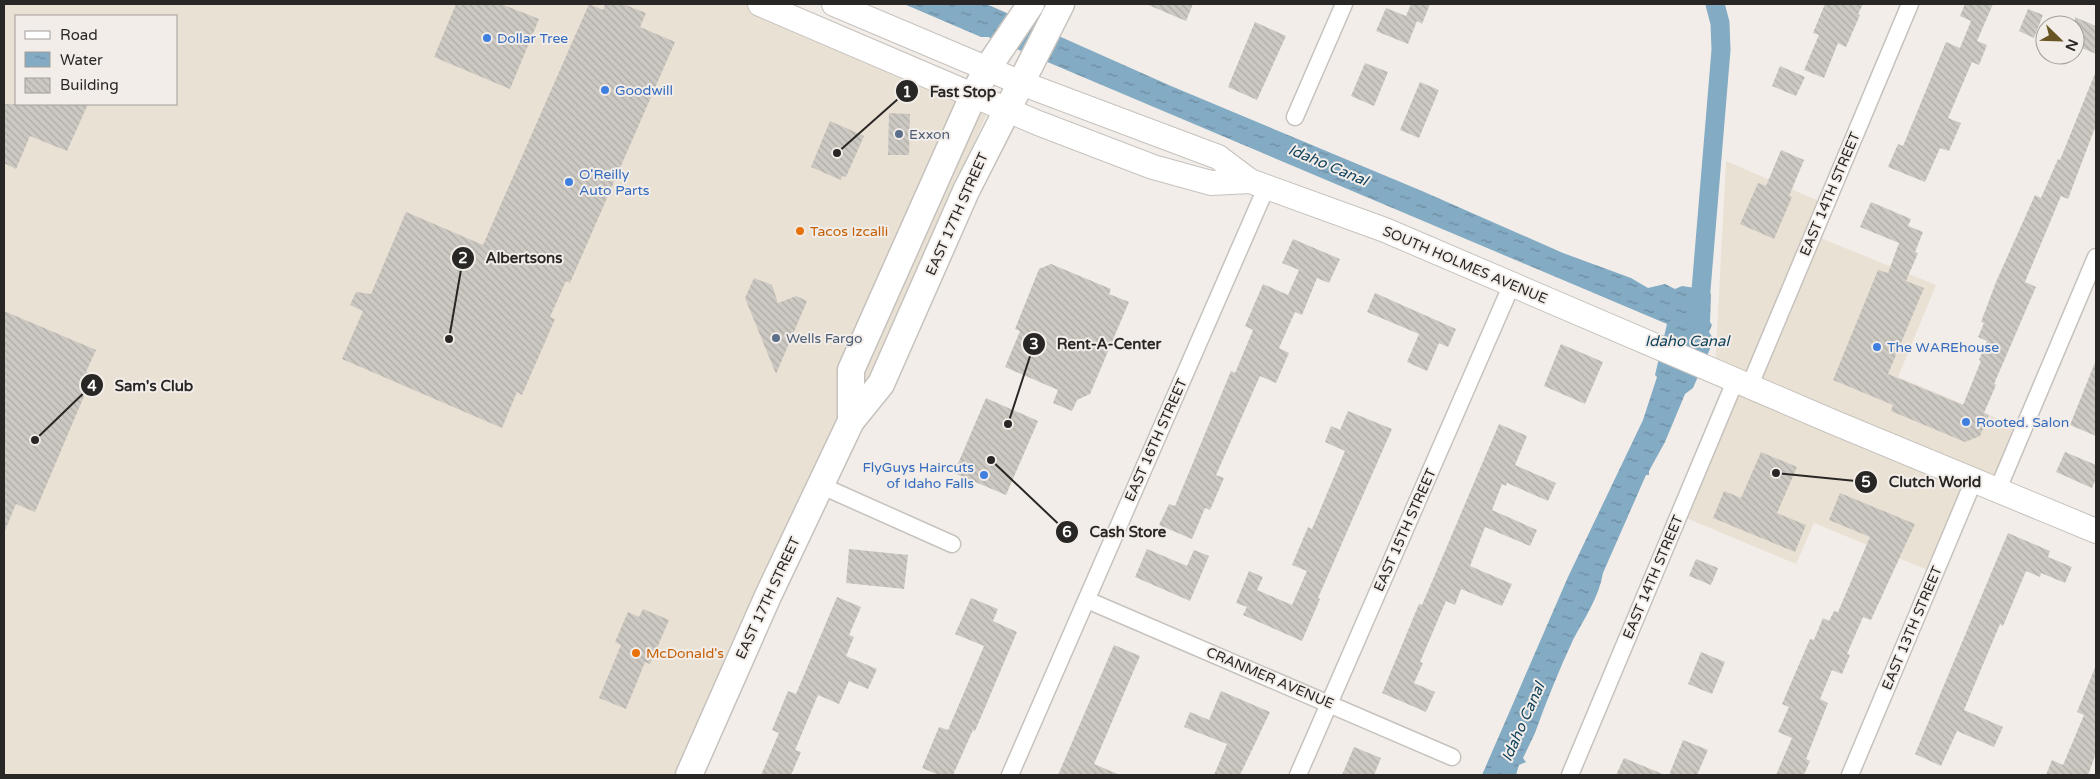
<svg xmlns="http://www.w3.org/2000/svg" width="2100" height="779" viewBox="0 0 2100 779" font-family="'Varela Round',sans-serif">
	<style>
		.built { fill: #eae1d5; fill-rule: evenodd }
		.water { fill: url(#water-ripples) }
		.lines { fill: none; stroke-linecap: round; stroke-linejoin: round }
		.canal { stroke: #84abc4; stroke-width: 19 }
		.building { fill: url(#building-back-hatch) }
		.minor-casing { stroke: #c6c2bd; stroke-width: 19 }
		.secondary-casing { stroke: #c6c2bd; stroke-width: 26 }
		.primary-casing { stroke: #c6c2bd; stroke-width: 29 }
		.minor { stroke: #fff; stroke-width: 16 }
		.secondary { stroke: #fff; stroke-width: 24 }
		.primary { stroke: #fff; stroke-width: 26 }
		.shop-dot { fill: #3f7fe0; stroke: #f2ede8; stroke-width: 2 }
		.service-dot { fill: #5c6f8a; stroke: #f2ede8; stroke-width: 2 }
		.food-dot { fill: #e8710a; stroke: #f2ede8; stroke-width: 2 }
		.labels { text-anchor: middle; dominant-baseline: central; stroke-width: 4; stroke-linejoin: round; paint-order: stroke }
		.shop-label { font-size: 14px; fill: #366cbe; stroke: #f2ede8; text-anchor: start }
		.service-label { font-size: 14px; fill: #4e5e75; stroke: #f2ede8; text-anchor: start }
		.street-label { font-size: 14px; fill: #292725; stroke: #f2ede8 }
		.food-label { font-size: 14px; fill: #c56008; stroke: #f2ede8; text-anchor: start }
		.water-label { font-size: 15px; font-style: italic; fill: #12445f; stroke: #f2ede8 }
		.leader { fill: none; stroke: #292725; stroke-width: 2 }
		.callout-dot { fill: #292725; stroke: #f2ede8; stroke-width: 2 }
		.mark-label { font-size: 15px; text-anchor: middle; font-weight: bold; fill: #fff }
		.callout-label { font-size: 15px; text-anchor: middle; font-weight: bold; fill: #292725; stroke: #f2ede8; stroke-width: 4; stroke-linejoin: round; paint-order: stroke }
	</style>
	<defs>
		<pattern id="water-ripples" width="26" height="14" patternUnits="userSpaceOnUse" patternTransform="scale(1.25)"><rect width="26" height="14" fill="#84abc4"/><path d="M2 4q2-2 4 0t4 0M15 11q2-2 4 0t4 0" fill="none" stroke="#6c8b9f"/></pattern>
		<pattern id="building-back-hatch" width="6" height="6" patternUnits="userSpaceOnUse" patternTransform="scale(1.25)"><rect width="6" height="6" fill="#ccc8c2"/><path d="M-1 5l2 2M0 0l6 6M5-1l2 2" fill="none" stroke="#afaca7"/></pattern>
	</defs>
	<rect width="100%" height="100%" fill="#f2ede8"/>
	<!-- built -->
	<g class="built">
		<path d="M4 4H793L997 91 851 421 689 775H4ZM16 16H176V104H16Z"/>
		<polygon points="1726,161 1826,204 1813,235 1936,285 1898,377 2023,429 1998,489 1974,481 1935,573 1814,523 1796,564 1679,515 1736,380 1715,371"/>
	</g>
	<!-- water -->
	<path class="water" d="M904 4H985L991 6 1171 86 1422 191 1563 253 1631 278 1648 288 1665 284 1675 289 1682 286 1709 290 1711 295 1710 322 1712 325 1709 332 1713 338V342L1693 388 1685 394 1665 442 1649 471V475H1646L1603 573C1599 597 1584 619 1573 640 1559 670 1546 702 1535 733L1523 758 1526 762 1519 765 1516 775H1482L1568 577 1643 420 1657 377 1655 375 1667 324 988 37H981Z"/>
	<g class="lines">
		<!-- canal -->
		<polyline class="canal" points="1699,314 1721,50 1720,23 1715,4"/>
	</g>
	<!-- building -->
	<g class="building">
		<polygon points="456,4 501,4 539,19 510,89 434,57"/>
		<polygon points="589,4 603,10 605,4 623,4 646,13 640,27 675,42 570,283 566,281 550,317 555,319 522,395 517,392 502,428 342,359 363,311 350,305 356,292 371,294 406,212 483,245"/>
		<polygon points="1146,4 1193,4 1186,21"/>
		<polygon points="1411,4 1430,4 1422,24 1417,21 1408,44 1376,31 1386,8 1406,16"/>
		<polygon points="1825,4 1863,4 1858,14 1860,15 1846,47 1838,43 1824,78 1804,70 1819,35 1813,33"/>
		<polygon points="1965,4 1993,4 1977,41 1987,45 1979,65 1972,62 1948,118 1961,123 1949,151 1940,148 1925,182 1888,167 1898,144 1903,146 1946,42 1960,48 1971,21 1960,16"/>
		<polygon points="2028,9 2043,15 2034,38 2019,31"/>
		<polygon points="2075,17 2096,26 2096,54 2075,45"/>
		<polygon points="1255,22 1286,36 1257,100 1228,87"/>
		<polygon points="1365,63 1388,72 1374,106 1351,96"/>
		<polygon points="1780,66 1805,77 1796,96 1772,86"/>
		<polygon points="2096,71 2096,125 2068,199 2061,196 2025,282 2036,287 1994,384 1996,385 1984,413 1989,415 1980,436 1965,442 1891,411 1893,405 1833,380 1878,270 1888,273 1899,243 1860,227 1871,202 1911,219 1908,226 1923,232 1915,252 1918,253 1906,281 1924,288 1888,374 1963,405 1981,361 1979,360 1987,341 1978,337 1984,323 1981,322 1996,282 2035,195 2041,198 2058,159 2060,160"/>
		<polygon points="1420,82 1439,90 1419,138 1400,130"/>
		<polygon points="4,104 88,104 67,151 30,136 16,169 4,163"/>
		<polygon points="889,113 910,114 909,155 888,155"/>
		<polygon points="830,121 864,136 846,177 842,176 841,180 811,167"/>
		<polygon points="1781,150 1804,160 1789,196 1792,197 1774,239 1740,224 1758,183 1766,186"/>
		<polygon points="1293,239 1340,259 1329,283 1317,278 1302,315 1295,312 1279,348 1289,353 1276,383 1260,376 1216,475 1224,478 1210,510 1205,508 1192,539 1159,525 1169,504 1175,506 1231,371 1235,373 1253,330 1245,326 1263,284 1288,295 1299,270 1282,263"/>
		<polygon points="1051,264 1111,289 1109,294 1129,302 1090,394 1077,400 1072,411 1053,403 1058,390 1005,367 1020,331 1015,329 1039,269"/>
		<polygon points="754,278 772,285 778,303 796,296 807,301 776,374 745,298"/>
		<polygon points="1375,293 1456,329 1448,347 1439,343 1427,371 1407,362 1419,334 1367,312"/>
		<polygon points="4,311 96,350 86,372 93,375 35,512 16,504 4,533"/>
		<polygon points="1561,344 1603,362 1585,404 1544,386"/>
		<polygon points="2096,360 2096,436 2070,425"/>
		<polygon points="986,398 1038,421 1006,495 954,473"/>
		<polygon points="1348,411 1392,429 1318,598 1320,599 1302,641 1243,615 1247,607 1236,603 1249,571 1263,577 1257,590 1292,605 1307,571 1292,565 1308,527 1312,529 1345,451 1325,442 1331,426 1340,430"/>
		<polygon points="1499,424 1527,436 1515,465 1556,483 1548,501 1507,483 1506,486 1502,484 1492,510 1537,530 1530,546 1485,527 1470,566 1512,584 1502,606 1461,589 1455,605 1446,601 1420,662 1423,663 1414,683 1435,692 1426,712 1382,693 1419,604 1422,605"/>
		<polygon points="1761,452 1797,467 1777,513 1806,525 1795,552 1713,518 1724,491 1741,498"/>
		<polygon points="2065,452 2096,465 2096,478 2092,488 2056,472"/>
		<polygon points="1840,493 1915,524 1871,620 1863,617 1847,654 1850,655 1842,674 1832,670 1820,699 1828,703 1806,759 1810,761 1804,775 1776,775 1792,738 1778,732 1789,707 1782,704 1810,639 1814,640 1823,618 1829,621 1834,611 1838,612 1870,537 1829,520"/>
		<polygon points="2008,533 2050,551 2048,557 2072,567 2065,583 2041,573 2040,577 2026,571 2003,626 2000,624 1964,710 2003,727 1994,747 1957,731 1941,766 1915,754"/>
		<polygon points="849,549 908,555 904,589 846,583"/>
		<polygon points="1147,549 1187,566 1194,550 1209,556 1190,601 1135,577"/>
		<polygon points="1696,559 1718,568 1711,585 1689,576"/>
		<polygon points="837,597 861,607 849,635 854,637 846,656 877,669 868,689 849,681 839,704 818,695 795,750 801,752 791,775 761,775 779,733 772,730 788,691 796,694"/>
		<polygon points="971,598 998,609 993,621 1017,632 975,731 973,730 953,775 939,775 922,768 939,727 948,730 984,646 955,634"/>
		<polygon points="643,609 669,620 650,664 645,662 626,709 599,698 621,645 615,642 628,612 639,617"/>
		<polygon points="1114,645 1140,656 1094,764 1120,775 1058,775"/>
		<polygon points="1701,652 1725,662 1712,694 1688,684"/>
		<polygon points="2096,665 2096,753 2088,775 2046,775 2052,760 2063,765 2084,715 2077,712"/>
		<polygon points="1221,691 1270,712 1240,775 1214,775 1227,744 1184,727 1190,712 1209,720"/>
		<polygon points="1683,740 1708,750 1697,775 1669,775"/>
		<polygon points="1354,747 1381,758 1374,775 1342,775"/>
		<polygon points="1624,758 1665,775 1616,775"/>
	</g>
	<g class="lines">
		<!-- minor casing -->
		<g class="minor-casing">
			<g id="minor">
				<polyline points="1295,117 1344,4"/>
				<polyline points="1750,385 1910,4"/>
				<polyline points="822,486 952,544"/>
				<polyline points="1998,489 2096,257"/>
				<polyline points="1087,600 1452,757"/>
				<polyline points="1010,775 1266,188"/>
				<polyline points="1298,775 1512,284"/>
				<polyline points="1570,775 1736,379"/>
				<polyline points="1850,775 1974,480"/>
			</g>
		</g>
		<!-- secondary casing -->
		<g class="secondary-casing">
			<g id="secondary">
				<polyline points="760,4 1038,123 1153,167 1211,183 1250,181"/>
				<polyline points="834,4 1021,83 1218,157 1250,181 1385,230 1833,422 2096,531"/>
			</g>
		</g>
		<!-- primary casing -->
		<g class="primary-casing">
			<g id="primary">
				<polyline points="851,421 851,370 973,96 987,69 1031,4"/>
				<polyline points="689,775 768,596 851,421 881,384 966,191 1061,4"/>
			</g>
		</g>
		<!-- minor -->
		<use href="#minor" class="minor"/>
		<!-- secondary -->
		<use href="#secondary" class="secondary"/>
		<!-- primary -->
		<use href="#primary" class="primary"/>
	</g>
	<!-- markers -->
	<g class="shop-dot">
		<circle cx="487" cy="38" r="5"/>
		<circle cx="605" cy="90" r="5"/>
		<circle cx="569" cy="182" r="5"/>
		<circle cx="1877" cy="347" r="5"/>
		<circle cx="1966" cy="422" r="5"/>
		<circle cx="984" cy="475" r="5"/>
	</g>
	<g class="service-dot">
		<circle cx="899" cy="134" r="5"/>
		<circle cx="776" cy="338" r="5"/>
	</g>
	<g class="food-dot">
		<circle cx="800" cy="231" r="5"/>
		<circle cx="636" cy="653" r="5"/>
	</g>
	<g class="labels">
		<!-- shop labels -->
		<g class="shop-label">
			<text x="497" y="38">Dollar Tree</text>
			<text x="615" y="90">Goodwill</text>
			<text x="579" y="174">O'Reilly<tspan x="579" dy="16">Auto Parts</tspan></text>
			<text x="1887" y="347">The WAREhouse</text>
			<text x="1976" y="422">Rooted. Salon</text>
			<text x="974" y="467" text-anchor="end">FlyGuys Haircuts<tspan x="974" dy="16">of Idaho Falls</tspan></text>
		</g>
		<!-- service labels -->
		<g class="service-label">
			<text x="909" y="134">Exxon</text>
			<text x="786" y="338">Wells Fargo</text>
		</g>
		<!-- street labels -->
		<g class="street-label">
			<text transform="translate(1830 194) rotate(-67)">EAST 14TH STREET</text>
			<text transform="translate(957 214) rotate(-66)">EAST 17TH STREET</text>
			<text transform="translate(1465 265) rotate(23)">SOUTH HOLMES AVENUE</text>
			<text transform="translate(1156 440) rotate(-66)">EAST 16TH STREET</text>
			<text transform="translate(1405 530) rotate(-66)">EAST 15TH STREET</text>
			<text transform="translate(1653 577) rotate(-67)">EAST 14TH STREET</text>
			<text transform="translate(768 598) rotate(-65)">EAST 17TH STREET</text>
			<text transform="translate(1912 628) rotate(-67)">EAST 13TH STREET</text>
			<text transform="translate(1270 678) rotate(23)">CRANMER AVENUE</text>
		</g>
		<!-- food labels -->
		<g class="food-label">
			<text x="810" y="231">Tacos Izcalli</text>
			<text x="646" y="653">McDonald's</text>
		</g>
		<!-- water labels -->
		<g class="water-label">
			<text transform="translate(1328 165) rotate(23)">Idaho Canal</text>
			<text x="1687" y="341">Idaho Canal</text>
			<text transform="translate(1523 722) rotate(-66)">Idaho Canal</text>
		</g>
	</g>
	<!-- callouts -->
	<path class="leader" d="M837 153L907 91M449 339L463 258M1008 424L1034 344M35 440L92 385M1776 473L1866 482M991 460L1067 532"/>
	<g class="callout-dot">
		<circle cx="837" cy="153" r="5"/>
		<circle cx="449" cy="339" r="5"/>
		<circle cx="1008" cy="424" r="5"/>
		<circle cx="35" cy="440" r="5"/>
		<circle cx="1776" cy="473" r="5"/>
		<circle cx="991" cy="460" r="5"/>
		<circle cx="907" cy="91" r="12"/>
		<circle cx="463" cy="258" r="12"/>
		<circle cx="1034" cy="344" r="12"/>
		<circle cx="92" cy="385" r="12"/>
		<circle cx="1866" cy="482" r="12"/>
		<circle cx="1067" cy="532" r="12"/>
	</g>
	<g class="mark-label">
		<text x="907" y="97">1</text>
		<text x="463" y="263">2</text>
		<text x="1034" y="349">3</text>
		<text x="92" y="391">4</text>
		<text x="1866" y="487">5</text>
		<text x="1067" y="537">6</text>
	</g>
	<g class="callout-label">
		<text x="963" y="97">Fast Stop</text>
		<text x="524" y="263">Albertsons</text>
		<text x="1109" y="349">Rent-A-Center</text>
		<text x="154" y="391">Sam's Club</text>
		<text x="1935" y="487">Clutch World</text>
		<text x="1128" y="537">Cash Store</text>
	</g>
	<!-- border -->
	<rect width="2100" height="779" fill="none" stroke="#292725" stroke-width="10"/>
	<!-- legend -->
	<rect x="15" y="15" width="162" height="90" fill="#f2ede8" stroke="#a29e9a"/>
	<rect x="25" y="31" width="25" height="8" fill="#ffffff" stroke="#a29e9a"/>
	<text x="60" y="40" font-size="15" fill="#292725">Road</text>
	<rect x="25" y="52" width="25" height="15" fill="url(#water-ripples)" stroke="#a29e9a"/>
	<text x="60" y="65" font-size="15" fill="#292725">Water</text>
	<rect x="25" y="78" width="25" height="15" fill="url(#building-back-hatch)" stroke="#a29e9a"/>
	<text x="60" y="90" font-size="15" fill="#292725">Building</text>
	<!-- north arrow -->
	<g transform="translate(2060 40) rotate(113)"><circle r="24" fill="#f2ede8" stroke="#a29e9a"/>
	<path d="M0-4L9 19L0 12L-9 19Z" fill="#695523"/>
	<text y="-8" font-size="14" font-weight="bold" text-anchor="middle" fill="#292725">N</text>
	</g>
</svg>
